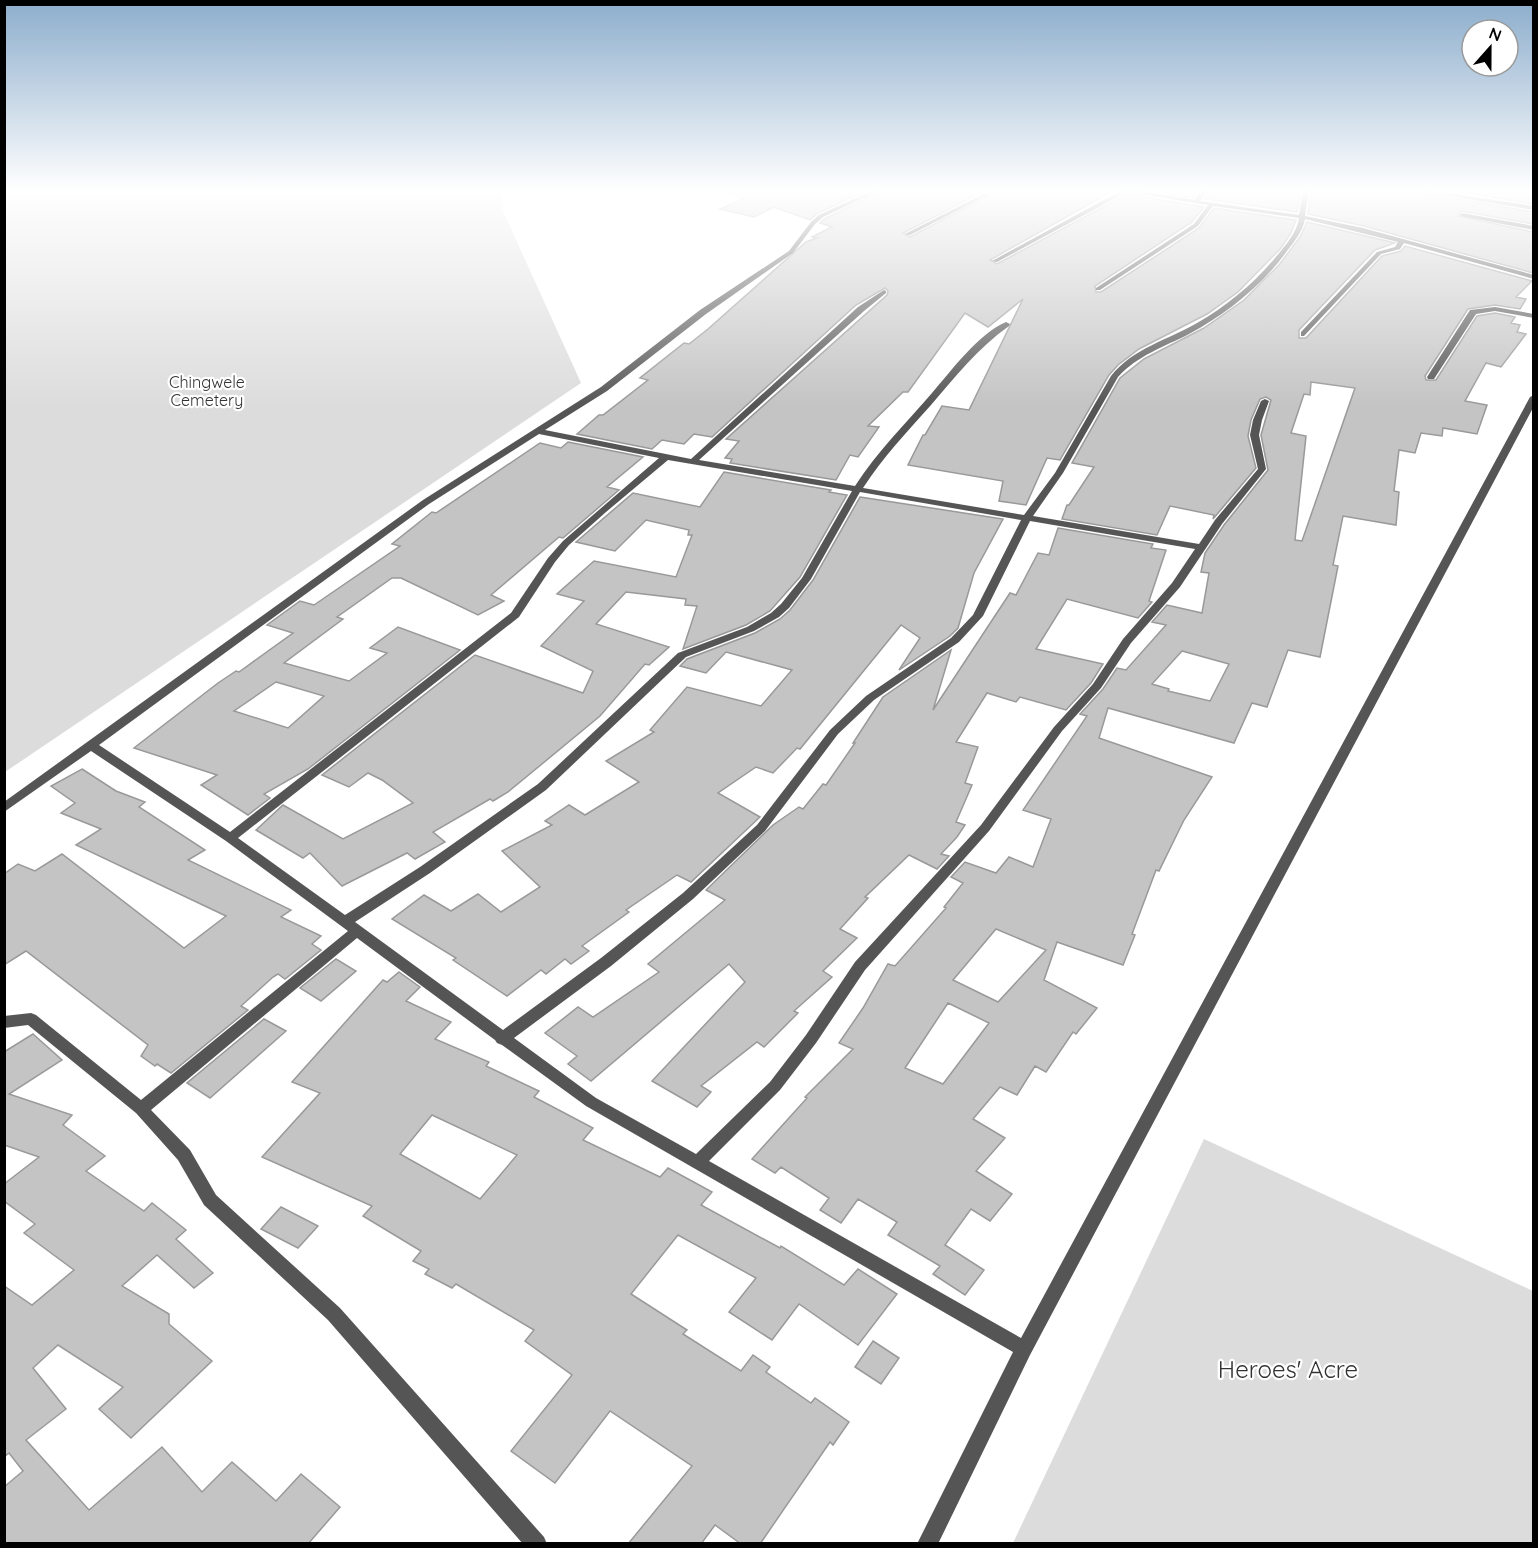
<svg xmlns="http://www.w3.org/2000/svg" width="1538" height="1548" viewBox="0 0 1538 1548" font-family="Quicksand,sans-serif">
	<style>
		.green { fill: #dcdcdc }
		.building { fill: #c4c4c4; stroke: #999; stroke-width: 1.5; fill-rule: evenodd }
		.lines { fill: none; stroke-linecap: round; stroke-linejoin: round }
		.minor { fill: #555; fill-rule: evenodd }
		.labels { text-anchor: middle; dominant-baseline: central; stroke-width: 4.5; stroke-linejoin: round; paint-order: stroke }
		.far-park-label { font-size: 16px; fill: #333; stroke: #fff }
		.near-park-label { font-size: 24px; fill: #333; stroke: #fff }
	</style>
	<rect width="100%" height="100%" fill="#fff"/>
	<!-- green -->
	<g class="green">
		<polygon points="5,189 501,189 503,211 581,383 5,772"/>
		<polygon points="1204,1139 1533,1291 1533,1543 1013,1543"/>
	</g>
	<!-- building -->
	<g class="building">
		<polygon points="730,189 870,189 818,213 810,220 774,207 754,217 720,209 745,198 730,193"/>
		<polygon points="885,189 988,189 903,233 910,237 1002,189 1116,189 990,260 997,264 1127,194 1204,207 1192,222 1095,286 1096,292 1101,292 1199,228 1214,208 1296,220 1291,233 1281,248 1238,292 1207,314 1139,349 1118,365 1109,375 1060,460 1047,458 1026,505 999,501 1003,481 908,465 923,435 925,435 942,406 969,410 1023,299 988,327 965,313 908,392 903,392 868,426 879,427 858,457 850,455 836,480 730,463 732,459 725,458 739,441 726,439 887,295 888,291 885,288 856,305 712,437 694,434 684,444 662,440 652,449 577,434 599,415 603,415 648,380 640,378 684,343 689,344 708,329 806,242 817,238 812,237 832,227 820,223 824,219"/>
		<polygon points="1143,189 1199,189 1194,198"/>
		<polygon points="1246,189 1300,192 1301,189 1297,212 1204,199 1210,190 1242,194"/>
		<polygon points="1311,189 1398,189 1533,212 1533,224 1462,211 1458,216 1533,232 1533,273 1364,226 1308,214"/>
		<polygon points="1445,189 1492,189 1512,192 1516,189 1533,191 1533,204"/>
		<path d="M1307 222 1395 243 1375 250 1299 330V338H1306L1382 256 1401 251 1405 246 1532 281 1516 297 1526 299 1520 309 1495 305 1468 309 1425 376 1426 380H1436L1477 316 1495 313 1515 317 1511 323 1520 325 1517 332 1526 334 1501 367 1486 363 1465 401 1487 405 1477 434 1443 428 1442 436 1421 433 1415 453 1399 450 1394 491 1399 492 1396 525 1343 516 1333 565 1338 566 1320 657 1288 650 1267 707 1252 703 1234 743 1108 708 1099 738 1212 777 1184 820 1159 871 1156 870 1132 934 1135 935 1123 965 1057 942 1044 980 1097 1008 1076 1034 1073 1032 1046 1072 1035 1066 1017 1095 1000 1087 973 1119 1005 1138 976 1171 1012 1194 990 1221 971 1209 945 1245 984 1270 965 1295 933 1274 940 1266 888 1235 897 1222 858 1199 841 1223 820 1210 829 1198 781 1167 775 1173 752 1159 807 1098 805 1097 853 1049 839 1043 863 1008 888 964 895 966 946 908 944 907 963 883 951 877 965 862 996 873 1009 857 1033 867 1051 819 1023 810 1087 716 1080 714 1103 689 1117 668 1126 670 1166 625 1152 622 1167 605 1202 613 1209 573 1201 572 1205 553 1224 525 1268 470 1261 435 1271 400 1266 397 1260 399 1251 420 1248 436 1256 468 1213 519 1214 515 1170 506 1157 535 1062 519 1067 505H1069L1094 467 1072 463 1120 378 1144 359 1204 328 1244 300 1279 265 1300 237ZM1311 382 1355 388 1302 541 1295 540 1306 436 1291 433 1304 394 1310 395ZM1182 651 1229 664 1210 701 1168 691 1169 689 1152 684ZM996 929 1046 950 998 1002 953 980ZM948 1003 989 1023 943 1084 905 1068Z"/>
		<path d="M568 442 643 457 607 487 619 490 563 538 559 537 491 595 504 601 478 615 401 578H392L337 617 343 619 284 663 349 681 387 653 370 648 398 627 460 650 308 769 264 794 270 798 248 815 201 785 217 775 134 748 218 683 236 671 239 672 293 633 267 625 300 601 314 605 400 546 392 544 432 512 436 513 540 443 561 448ZM276 682 324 696 288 728 234 711Z"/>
		<polygon points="724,472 831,490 829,492 847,495 800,577 770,611 746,625 683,649 697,606 685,605 686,599 626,592 596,624 669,647 649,665 645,664 600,716 508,792 493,801 490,799 433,832 445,842 415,859 407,853 342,886 310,853 303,858 256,830 283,805 343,839 413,803 382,780 368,773 349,787 322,775 475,655 583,693 593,671 541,646 584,601 557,594 594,561 676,577 692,535 688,535 689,530 646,520 615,551 576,542 633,493 700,507"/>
		<polygon points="860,497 1003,519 974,573 958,628 950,636 899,670 920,638 901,625 800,749 797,748 773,773 756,767 718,793 760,817 691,882 677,875 626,910 629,912 582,946 589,951 571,964 565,959 546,974 541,970 507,996 453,960 456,958 392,919 424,895 451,911 478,894 501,912 540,887 502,851 552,825 545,821 569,805 585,815 639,782 606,761 654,732 650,730 687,687 761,706 792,670 726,652 706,673 680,666 687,659 755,633 780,619 790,610 813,580"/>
		<polygon points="1058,528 1153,544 1151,548 1166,550 1149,601 1152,602 1138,618 1067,599 1036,649 1103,664 1091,683 1066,710 1020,697 1016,702 987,693 956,742 978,747 965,783 972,785 956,822 965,825 957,837 941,854 949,856 937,869 909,855 865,897 868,898 840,929 857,938 823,971 832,977 794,1011 798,1013 764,1047 757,1042 701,1086 711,1092 697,1107 652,1081 745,982 729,964 591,1081 568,1064 577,1056 545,1033 578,1007 593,1017 659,972 648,964 725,900 706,890 773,825 799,807 803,809 823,784 826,785 855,743 853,743 883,697 951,650 933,710 1010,593 1016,595 1038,553 1049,555"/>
		<polygon points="82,769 116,791 145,802 139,807 205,850 188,860 291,910 281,917 321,936 312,944 321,950 285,979 278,974 273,977 241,1006 248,1010 171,1073 157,1064 155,1066 141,1056 148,1045 26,951 4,965 4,874 18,864 35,871 62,854 184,948 226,916 76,845 101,829 61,813 75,803 51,786"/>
		<polygon points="336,959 356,971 321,1001 300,988"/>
		<path d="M399 972 420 987 406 1001 451 1022 435 1039 489 1062 486 1066 539 1091 534 1097 593 1128 583 1140 660 1177 668 1168 712 1192 701 1205 780 1248 781 1246 844 1285 858 1269 897 1294 858 1345 799 1304 772 1340 729 1312 756 1278 678 1235 631 1294 687 1330 683 1334 741 1371 753 1355 770 1367 766 1372 811 1403 815 1398 849 1422 833 1445 830 1442 760 1544H741L715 1525 701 1544H628L692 1466 610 1411 555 1483 511 1451 572 1375 525 1341 534 1330 456 1284 452 1288 425 1274 429 1269 413 1261 421 1251 363 1216 372 1206 262 1157 320 1093 292 1082 383 980 387 982ZM432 1115 517 1155 480 1199 400 1154Z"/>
		<polygon points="264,1019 286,1031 210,1098 187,1083"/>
		<polygon points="33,1034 62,1060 9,1094 72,1115 63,1125 105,1156 86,1171 144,1211 152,1203 186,1230 176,1239 213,1273 194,1288 157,1255 122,1286 169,1314 169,1324 212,1361 131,1438 99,1409 123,1387 58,1345 33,1368 66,1409 26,1440 89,1510 162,1447 202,1492 232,1462 276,1501 301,1474 340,1507 308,1544 4,1544 4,1487 23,1471 9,1453 4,1457 4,1286 32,1305 74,1270 24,1233 35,1224 4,1201 4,1184 39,1157 4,1145 4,1052"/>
		<polygon points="281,1207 318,1226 298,1248 261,1229"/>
		<polygon points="873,1341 899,1358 881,1384 855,1367"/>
	</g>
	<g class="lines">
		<!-- minor -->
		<g class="minor">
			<path d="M875 189H883L823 217 815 224 793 253 706 314 607 391 545 430 691 459 858 307 884 290 886 291V293L864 311 699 460 855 486C877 452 906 423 932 393 952 370 978 334 1006 322L1010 324 1009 326C978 348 955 377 931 405 907 432 883 457 863 488L1024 515 1055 473 1111 376C1133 348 1168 340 1197 323 1227 306 1253 284 1275 258 1284 247 1297 233 1299 218L1213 206 1198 226 1100 290H1096V288L1194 224 1208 205 1127 192 997 262 992 261 1120 191 1118 189H1131L1195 200 1202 189H1208L1200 201 1299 215 1303 189H1309L1305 216 1363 228 1534 275V279L1404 243 1400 249 1381 254 1304 336H1301V332L1377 252 1395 247 1398 242 1305 219C1303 231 1294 242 1287 251 1262 286 1226 314 1189 334 1164 347 1138 355 1118 377L1063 473 1033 516 1199 544 1215 520 1258 469 1250 435 1253 420 1261 401 1265 399 1269 401 1262 420 1259 435 1266 469 1222 524 1180 587 1131 643 1101 688 1062 731 989 831 865 970 816 1043 780 1090 709 1161 1021 1338 1530 397 1534 395V406L1030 1355 938 1544H917L1013 1352 586 1106 502 1045 497 1043 495 1040 357 938 151 1110 190 1150 216 1195 340 1308 544 1537 547 1544H523L328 1320 204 1205 178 1160 136 1113 28 1025 4 1028V1016L31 1013 36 1015 141 1100 348 931 226 841 91 751 4 812V802L423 500 601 387 700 310 789 251 811 222 819 215ZM539 434 659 458 563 541 548 558 511 613 230 832 99 745 429 504ZM668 460 852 491 802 578 781 604 771 613 747 627 678 653 538 784 420 867 345 915 238 838 519 617 555 562 569 545 606 512ZM860 492 1021 520 973 615 951 638 866 696 830 730 757 825 683 893 601 958 503 1030 355 922 430 873 546 790 686 657 754 631 779 617 789 608 811 579ZM1030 521 1195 549 1172 583 1123 639 1093 684 1054 727 981 825 855 962 806 1035 770 1082 696 1154 596 1098 514 1038 611 966 693 899 765 831 838 734 874 700 959 642 983 616Z"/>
			<polygon points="993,189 1000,189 910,235 905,234"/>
			<polygon points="1406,189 1420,189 1534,206 1534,210"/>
			<polygon points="1462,213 1534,226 1534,230 1460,216"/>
			<polygon points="1495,307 1534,314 1534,318 1495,311 1476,314 1434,379 1428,379 1427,377 1470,310"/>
		</g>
	</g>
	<!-- sky -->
	<linearGradient id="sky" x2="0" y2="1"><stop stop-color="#8cadcc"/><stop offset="0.47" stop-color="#fff"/><stop offset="1" stop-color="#fff" stop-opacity="0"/></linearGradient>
	<rect width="1538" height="406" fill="url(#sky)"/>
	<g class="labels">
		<!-- far-park labels -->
		<g class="far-park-label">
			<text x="207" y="382">Chingwele<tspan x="207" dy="18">Cemetery</tspan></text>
		</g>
		<!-- near-park labels -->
		<g class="near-park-label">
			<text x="1288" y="1369">Heroes' Acre</text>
		</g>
	</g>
	<!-- border -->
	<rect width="1538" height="1548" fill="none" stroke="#000000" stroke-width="12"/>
	<!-- north arrow -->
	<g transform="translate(1490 48) rotate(21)"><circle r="28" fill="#ffffff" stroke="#999999" stroke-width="1.5"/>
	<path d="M0-4.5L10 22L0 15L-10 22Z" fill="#000000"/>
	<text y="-9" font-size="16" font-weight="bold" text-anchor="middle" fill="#000000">N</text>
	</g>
</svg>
